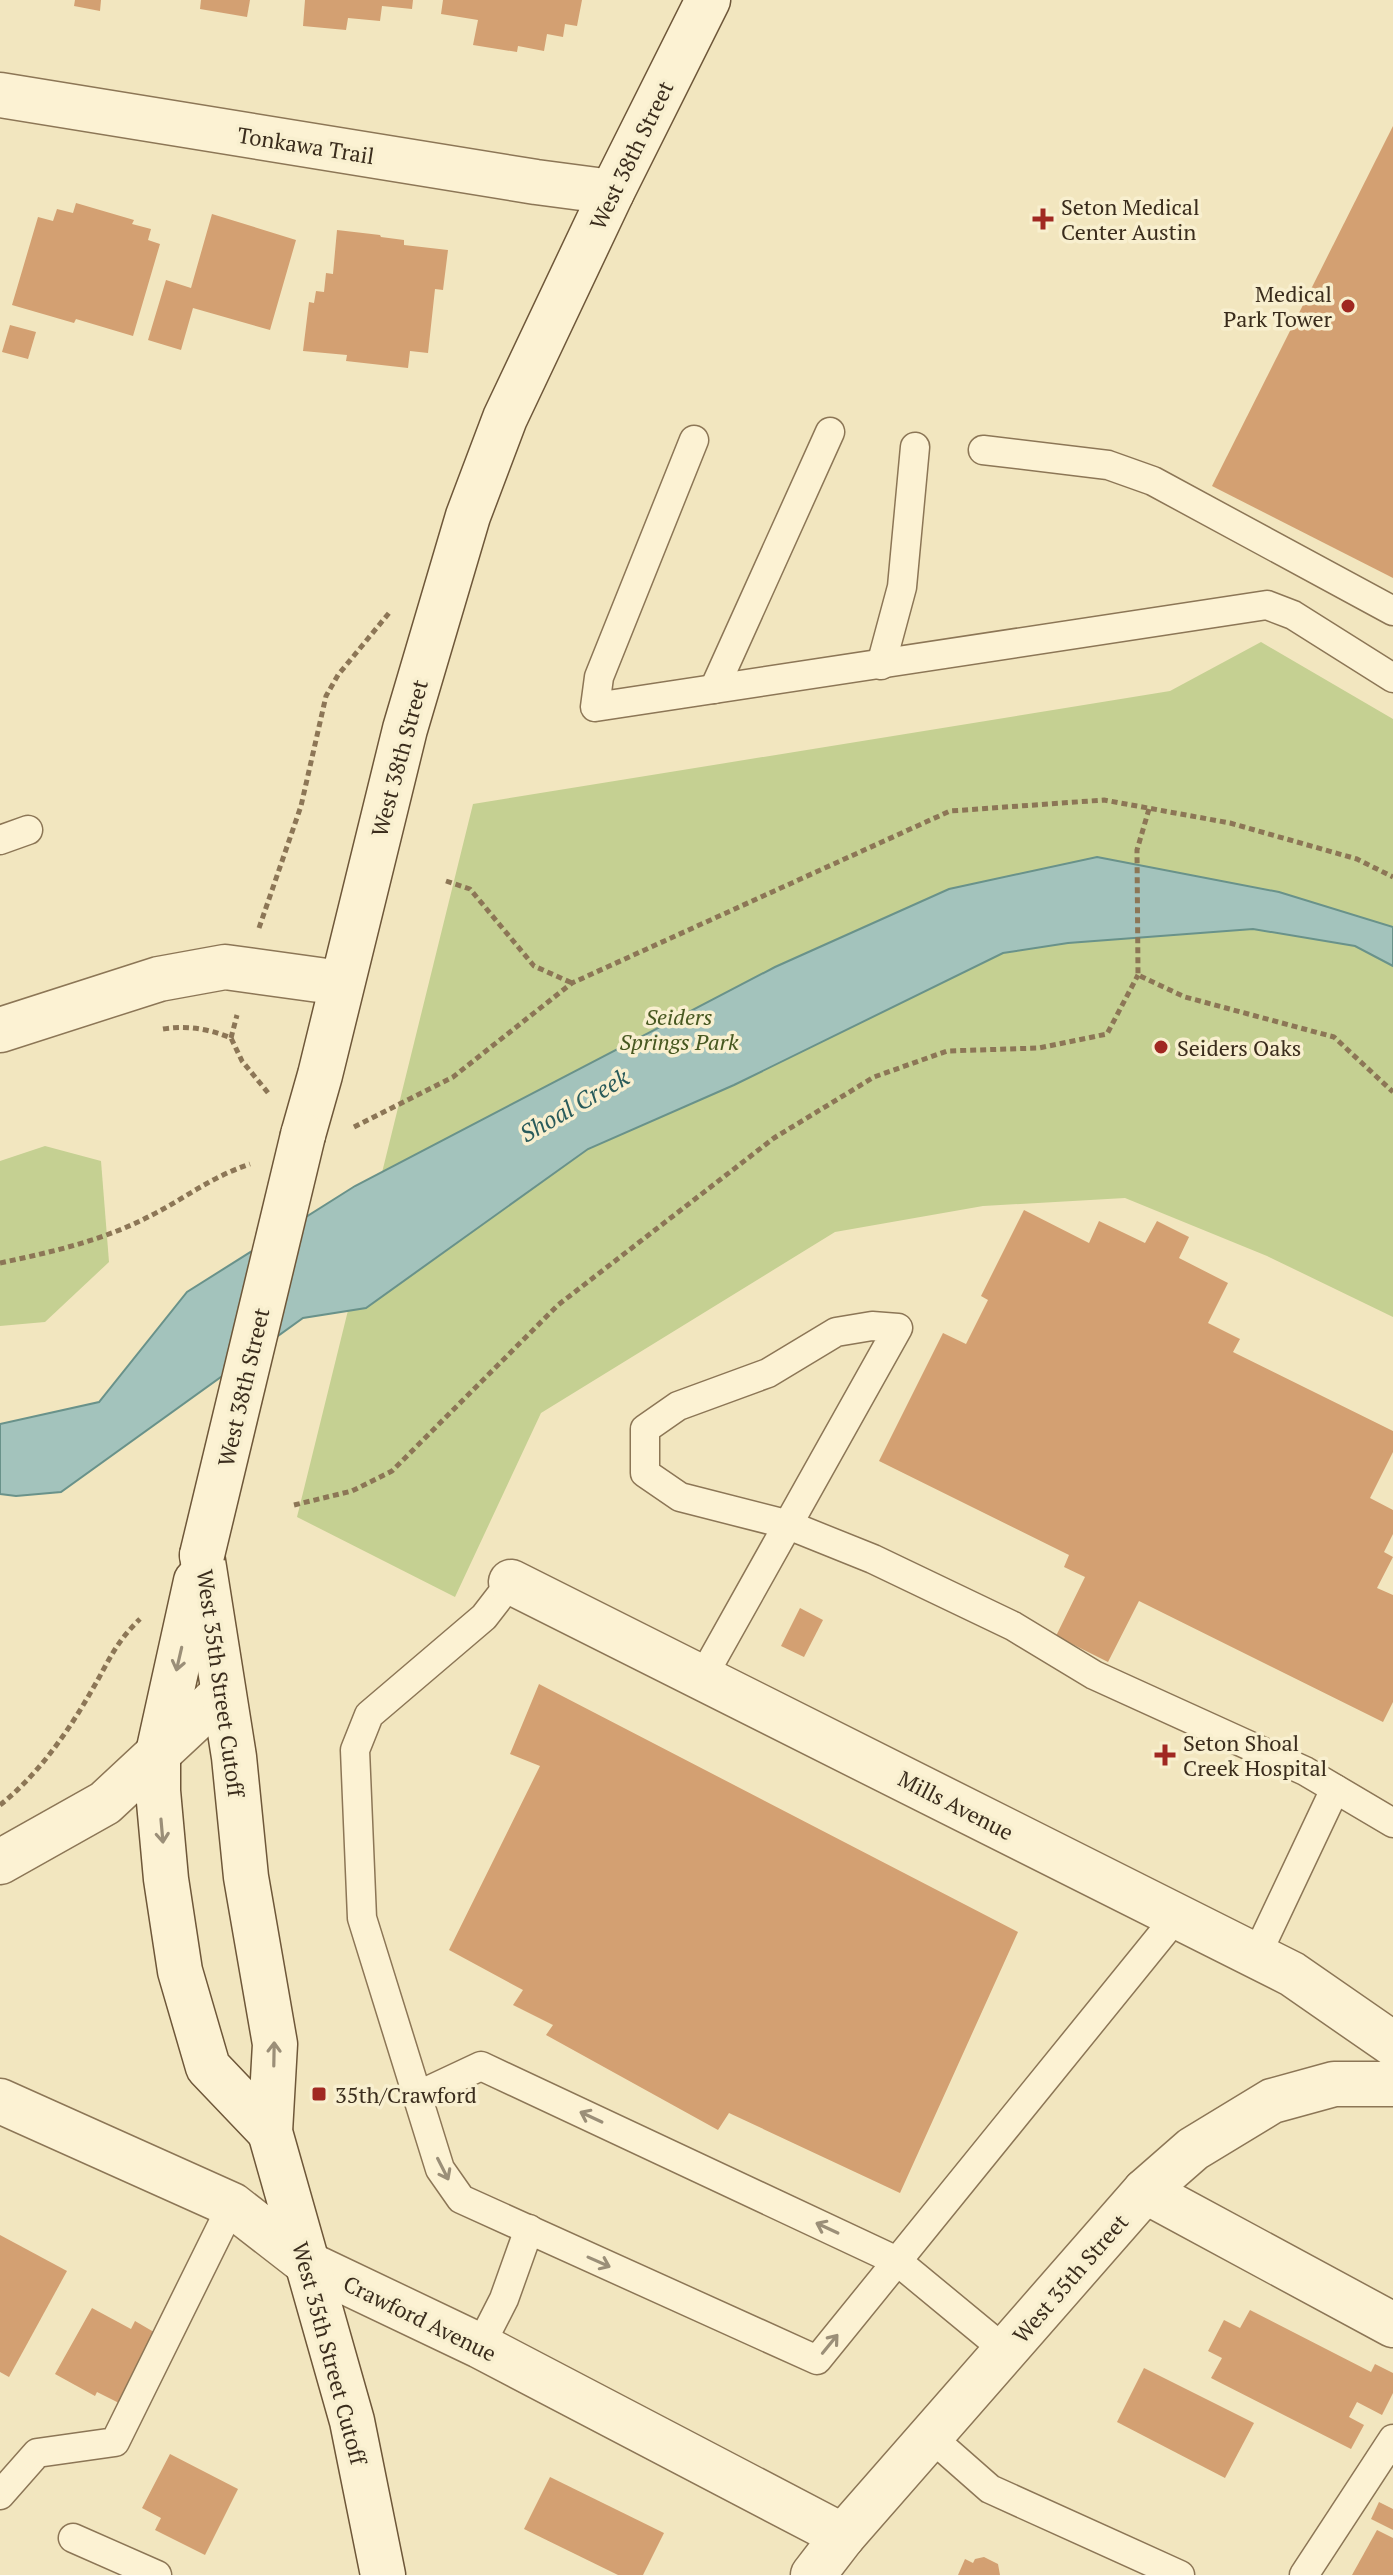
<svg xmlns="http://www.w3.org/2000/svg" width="1393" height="2575" viewBox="0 0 1393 2575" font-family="'PT Serif',serif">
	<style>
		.green { fill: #c5d092 }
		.water { fill: #a3c3bc; stroke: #69928a; stroke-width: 2 }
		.building { fill: #d3a072 }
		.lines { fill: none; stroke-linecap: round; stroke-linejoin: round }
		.service-casing { stroke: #8c7656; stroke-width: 31 }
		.minor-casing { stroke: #8c7656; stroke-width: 47 }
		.tertiary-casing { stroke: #8c7656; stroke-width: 47 }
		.secondary-casing { stroke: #6e5739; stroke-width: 47 }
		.path { stroke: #8c7656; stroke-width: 5; stroke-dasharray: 6 4; stroke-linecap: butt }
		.service { stroke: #fcf2d3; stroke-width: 28 }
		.minor { stroke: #fcf2d3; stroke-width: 44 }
		.tertiary { stroke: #fcf2d3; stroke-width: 44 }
		.secondary { stroke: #fcf2d3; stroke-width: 44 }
		.secondary-bridge-casing { stroke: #6e5739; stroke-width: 47; stroke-linecap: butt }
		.secondary-bridge { stroke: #fcf2d3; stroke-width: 44 }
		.oneway { stroke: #9b8f78 }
		.poi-dot { fill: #a02821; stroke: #f8efcf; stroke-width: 3 }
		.labels { text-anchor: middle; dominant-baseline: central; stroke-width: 7; stroke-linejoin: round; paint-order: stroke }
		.street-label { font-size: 22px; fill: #3a2c1c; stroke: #f8efcf }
		.poi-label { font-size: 22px; fill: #3a2c1c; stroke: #f8efcf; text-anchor: start }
		.park-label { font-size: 22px; font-style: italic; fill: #475820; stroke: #f8efcf }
		.water-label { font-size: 24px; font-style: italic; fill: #295b5b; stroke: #f8efcf }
	</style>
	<rect width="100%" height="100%" fill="#f2e6bf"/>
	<!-- green -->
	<g class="green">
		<polygon points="1261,642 1393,719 1393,1317 1267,1256 1125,1198 983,1206 835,1232 541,1413 455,1597 297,1517 473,804 1170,691"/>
		<polygon points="45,1146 101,1161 109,1262 45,1322 0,1326 0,1161"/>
	</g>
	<!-- water -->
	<polygon class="water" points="1097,857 1279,892 1393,927 1393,966 1355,946 1253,929 1068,943 1003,953 734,1085 588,1149 366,1308 303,1318 61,1492 16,1496 0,1494 0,1424 99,1402 187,1292 355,1186 775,967 949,889"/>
	<!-- building -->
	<g class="building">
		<polygon points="75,0 101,0 100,11 74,6"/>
		<polygon points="201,0 250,0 247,17 200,9"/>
		<polygon points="305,0 413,0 412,9 382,6 380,21 348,18 346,30 303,26"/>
		<polygon points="443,0 582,0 577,26 565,24 563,37 547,34 544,51 518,46 517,52 473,45 478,20 441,14"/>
		<polygon points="1393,126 1393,578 1212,486"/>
		<polygon points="76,203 134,220 132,224 151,229 148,240 160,244 133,336 76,319 74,323 12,305 38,217 53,221 57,209 73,213"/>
		<polygon points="212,214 296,240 270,330 193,308 181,350 148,340 166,280 191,288"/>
		<polygon points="337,230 380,235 381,237 404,240 404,245 448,250 443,290 435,289 428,353 410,351 408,368 346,361 347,355 303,351 309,302 314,303 316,291 324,292 326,273 333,274"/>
		<polygon points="10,325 36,332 28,359 2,352"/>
		<polygon points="1024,1210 1089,1243 1099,1221 1145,1243 1157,1221 1189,1237 1179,1258 1228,1283 1208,1323 1240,1339 1233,1352 1393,1431 1393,1452 1370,1498 1393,1510 1393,1534 1384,1552 1393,1557 1377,1588 1393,1595 1393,1702 1383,1722 1139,1601 1108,1662 1056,1636 1085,1577 1064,1567 1069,1555 879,1461 943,1333 966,1344 988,1300 981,1296"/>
		<polygon points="800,1608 823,1620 804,1657 781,1646"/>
		<polygon points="539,1684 1018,1932 900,2193 729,2113 718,2130 546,2035 553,2025 513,2005 523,1990 449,1950 540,1766 510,1754"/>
		<polygon points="0,2235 67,2271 9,2377 0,2372"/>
		<polygon points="92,2308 131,2329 135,2321 159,2335 121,2404 97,2392 95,2396 55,2374"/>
		<polygon points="1250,2310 1371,2372 1375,2364 1393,2373 1393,2393 1382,2415 1357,2402 1349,2417 1364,2425 1351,2449 1211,2378 1222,2358 1208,2351 1224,2320 1240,2328"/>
		<polygon points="1144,2368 1254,2423 1225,2478 1117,2422"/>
		<polygon points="170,2454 238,2489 205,2555 155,2530 161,2518 142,2508"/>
		<polygon points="550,2477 664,2533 643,2575 618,2575 524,2529"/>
		<polygon points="1379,2502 1393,2509 1393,2530 1371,2519"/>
		<polygon points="1377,2530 1393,2538 1393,2575 1352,2575"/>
		<polygon points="984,2557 998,2564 1000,2575 958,2575 965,2559 973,2563 975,2559"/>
	</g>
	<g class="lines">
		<!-- service casing -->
		<g class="service-casing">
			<g id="service">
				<polyline points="694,440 599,677 595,707 1267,605 1293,615 1393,678"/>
				<polyline points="983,450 1108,465 1153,481 1393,611"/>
				<polyline points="881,665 902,587 915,447"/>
				<polyline points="714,689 830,432"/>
				<polyline points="0,840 28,830"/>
				<polyline points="511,1582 484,1617 369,1715 355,1750 362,1918 440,2169 461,2199 817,2360 1177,1916"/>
				<polyline points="702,1678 898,1328 872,1326 836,1332 768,1373 678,1406 645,1429 645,1473 680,1497 786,1524 873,1559 1013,1626 1094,1675 1305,1771 1393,1823"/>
				<polyline points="1256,1956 1335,1789"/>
				<polyline points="417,2096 481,2066 897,2261 1006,2351"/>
				<polyline points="480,2346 504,2299 529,2229"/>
				<polyline points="932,2438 990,2489 1180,2575"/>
				<polyline points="0,2495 37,2453 115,2442 232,2205"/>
				<polyline points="73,2538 157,2575"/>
				<polyline points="1304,2575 1393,2439"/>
			</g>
		</g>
		<!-- minor casing -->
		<g class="minor-casing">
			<g id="minor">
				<polyline points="0,95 536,182 612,192"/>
				<polyline points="511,1582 1292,1974 1393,2044"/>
				<polyline points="0,2101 232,2205 308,2264 480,2346 843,2536"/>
				<polyline points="1145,2191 1393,2325"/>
			</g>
		</g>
		<!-- tertiary casing -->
		<g class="tertiary-casing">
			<g id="tertiary">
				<polyline points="0,1030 159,979 225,967 341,983"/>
				<polyline points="0,1862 105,1803 222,1694"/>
				<polyline points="813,2575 843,2536 1145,2191 1193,2149 1272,2101 1334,2084 1393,2084"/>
			</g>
		</g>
		<!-- secondary casing -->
		<g class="secondary-casing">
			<g id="secondary">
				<polyline points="303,1135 320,1075 405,729 468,516 505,418 612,192 708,0"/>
				<polyline points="202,1555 234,1757 246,1877 275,2044 270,2132 352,2421 383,2575"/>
				<polyline points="196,1581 158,1753 158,1791 166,1879 180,1971 208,2067 270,2132"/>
			</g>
		</g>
		<!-- path -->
		<g class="path">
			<polyline points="1149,809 1137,850 1138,975 1185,997 1334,1037 1393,1092"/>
			<polyline points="446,881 470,889 534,966 572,983"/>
			<polyline points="259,928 301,806 326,696 338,675 389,613"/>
			<path d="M163 1029C187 1025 209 1029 231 1038L242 1061 269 1094"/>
			<polyline points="231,1038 237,1015"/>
			<polyline points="354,1127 453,1077 572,983 950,811 1104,800 1230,823 1357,859 1393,877"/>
			<path d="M0 1263C52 1252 105 1240 152 1215 187 1197 211 1177 250 1164"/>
			<polyline points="294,1505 352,1491 392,1471 558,1305 774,1138 874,1077 947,1051 1039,1048 1107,1034 1138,975"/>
			<path d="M0 1805C38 1775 68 1732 92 1690 109 1661 115 1643 140 1619"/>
		</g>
		<!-- service -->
		<use href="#service" class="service"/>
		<!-- minor -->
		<use href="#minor" class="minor"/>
		<!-- tertiary -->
		<use href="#tertiary" class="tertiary"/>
		<!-- secondary -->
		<use href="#secondary" class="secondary"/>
		<!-- secondary-bridge casing -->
		<g class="secondary-bridge-casing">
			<polyline id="secondary-bridge" points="202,1555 303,1135"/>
		</g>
		<!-- secondary-bridge -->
		<use href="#secondary-bridge" class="secondary-bridge"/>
	</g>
	<!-- one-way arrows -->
	<defs><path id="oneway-shaft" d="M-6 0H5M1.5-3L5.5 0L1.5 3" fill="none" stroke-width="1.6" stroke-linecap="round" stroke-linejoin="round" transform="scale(2)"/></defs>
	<g class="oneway">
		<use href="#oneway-shaft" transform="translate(179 1659) rotate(103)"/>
		<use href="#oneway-shaft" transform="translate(162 1831) rotate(85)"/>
		<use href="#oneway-shaft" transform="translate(274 2054) rotate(-89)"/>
		<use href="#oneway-shaft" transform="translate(591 2117) rotate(-155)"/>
		<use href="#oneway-shaft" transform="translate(443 2169) rotate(63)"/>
		<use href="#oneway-shaft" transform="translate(827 2228) rotate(-155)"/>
		<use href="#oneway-shaft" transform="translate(599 2262) rotate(24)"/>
		<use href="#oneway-shaft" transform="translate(830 2344) rotate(-51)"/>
	</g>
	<!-- markers -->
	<g class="poi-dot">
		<path d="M1039 207h8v8h8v8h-8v8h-8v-8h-8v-8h8z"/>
		<circle cx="1348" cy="306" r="8"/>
		<circle cx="1161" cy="1047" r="8"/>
		<path d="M1161 1743h8v8h8v8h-8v8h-8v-8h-8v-8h8z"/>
		<rect x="311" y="2086" width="16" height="16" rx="4"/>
	</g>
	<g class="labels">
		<!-- street labels -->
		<g class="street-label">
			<text transform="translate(306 145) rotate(9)">Tonkawa Trail</text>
			<text transform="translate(631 155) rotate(-64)">West 38th Street</text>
			<text transform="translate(399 758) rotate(-75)">West 38th Street</text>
			<text transform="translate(243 1387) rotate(-77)">West 38th Street</text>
			<text transform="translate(221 1683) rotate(82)">West 35th Street Cutoff</text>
			<text transform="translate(956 1805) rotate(27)">Mills Avenue</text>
			<text transform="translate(1070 2278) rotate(-49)">West 35th Street</text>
			<text transform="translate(420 2318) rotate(26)">Crawford Avenue</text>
			<text transform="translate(330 2353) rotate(75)">West 35th Street Cutoff</text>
		</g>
		<!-- poi labels -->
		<g class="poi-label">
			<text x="1061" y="206">Seton Medical<tspan x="1061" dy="25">Center Austin</tspan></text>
			<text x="1332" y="293" text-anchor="end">Medical<tspan x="1332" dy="25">Park Tower</tspan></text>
			<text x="1177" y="1047">Seiders Oaks</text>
			<text x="1183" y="1742">Seton Shoal<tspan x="1183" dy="25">Creek Hospital</tspan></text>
			<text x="335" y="2094">35th/Crawford</text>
		</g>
		<!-- park labels -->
		<g class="park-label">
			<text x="679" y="1016">Seiders<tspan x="679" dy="25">Springs Park</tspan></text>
		</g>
		<!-- water labels -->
		<g class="water-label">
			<text transform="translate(574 1105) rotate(-30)">Shoal Creek</text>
		</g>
	</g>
</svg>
